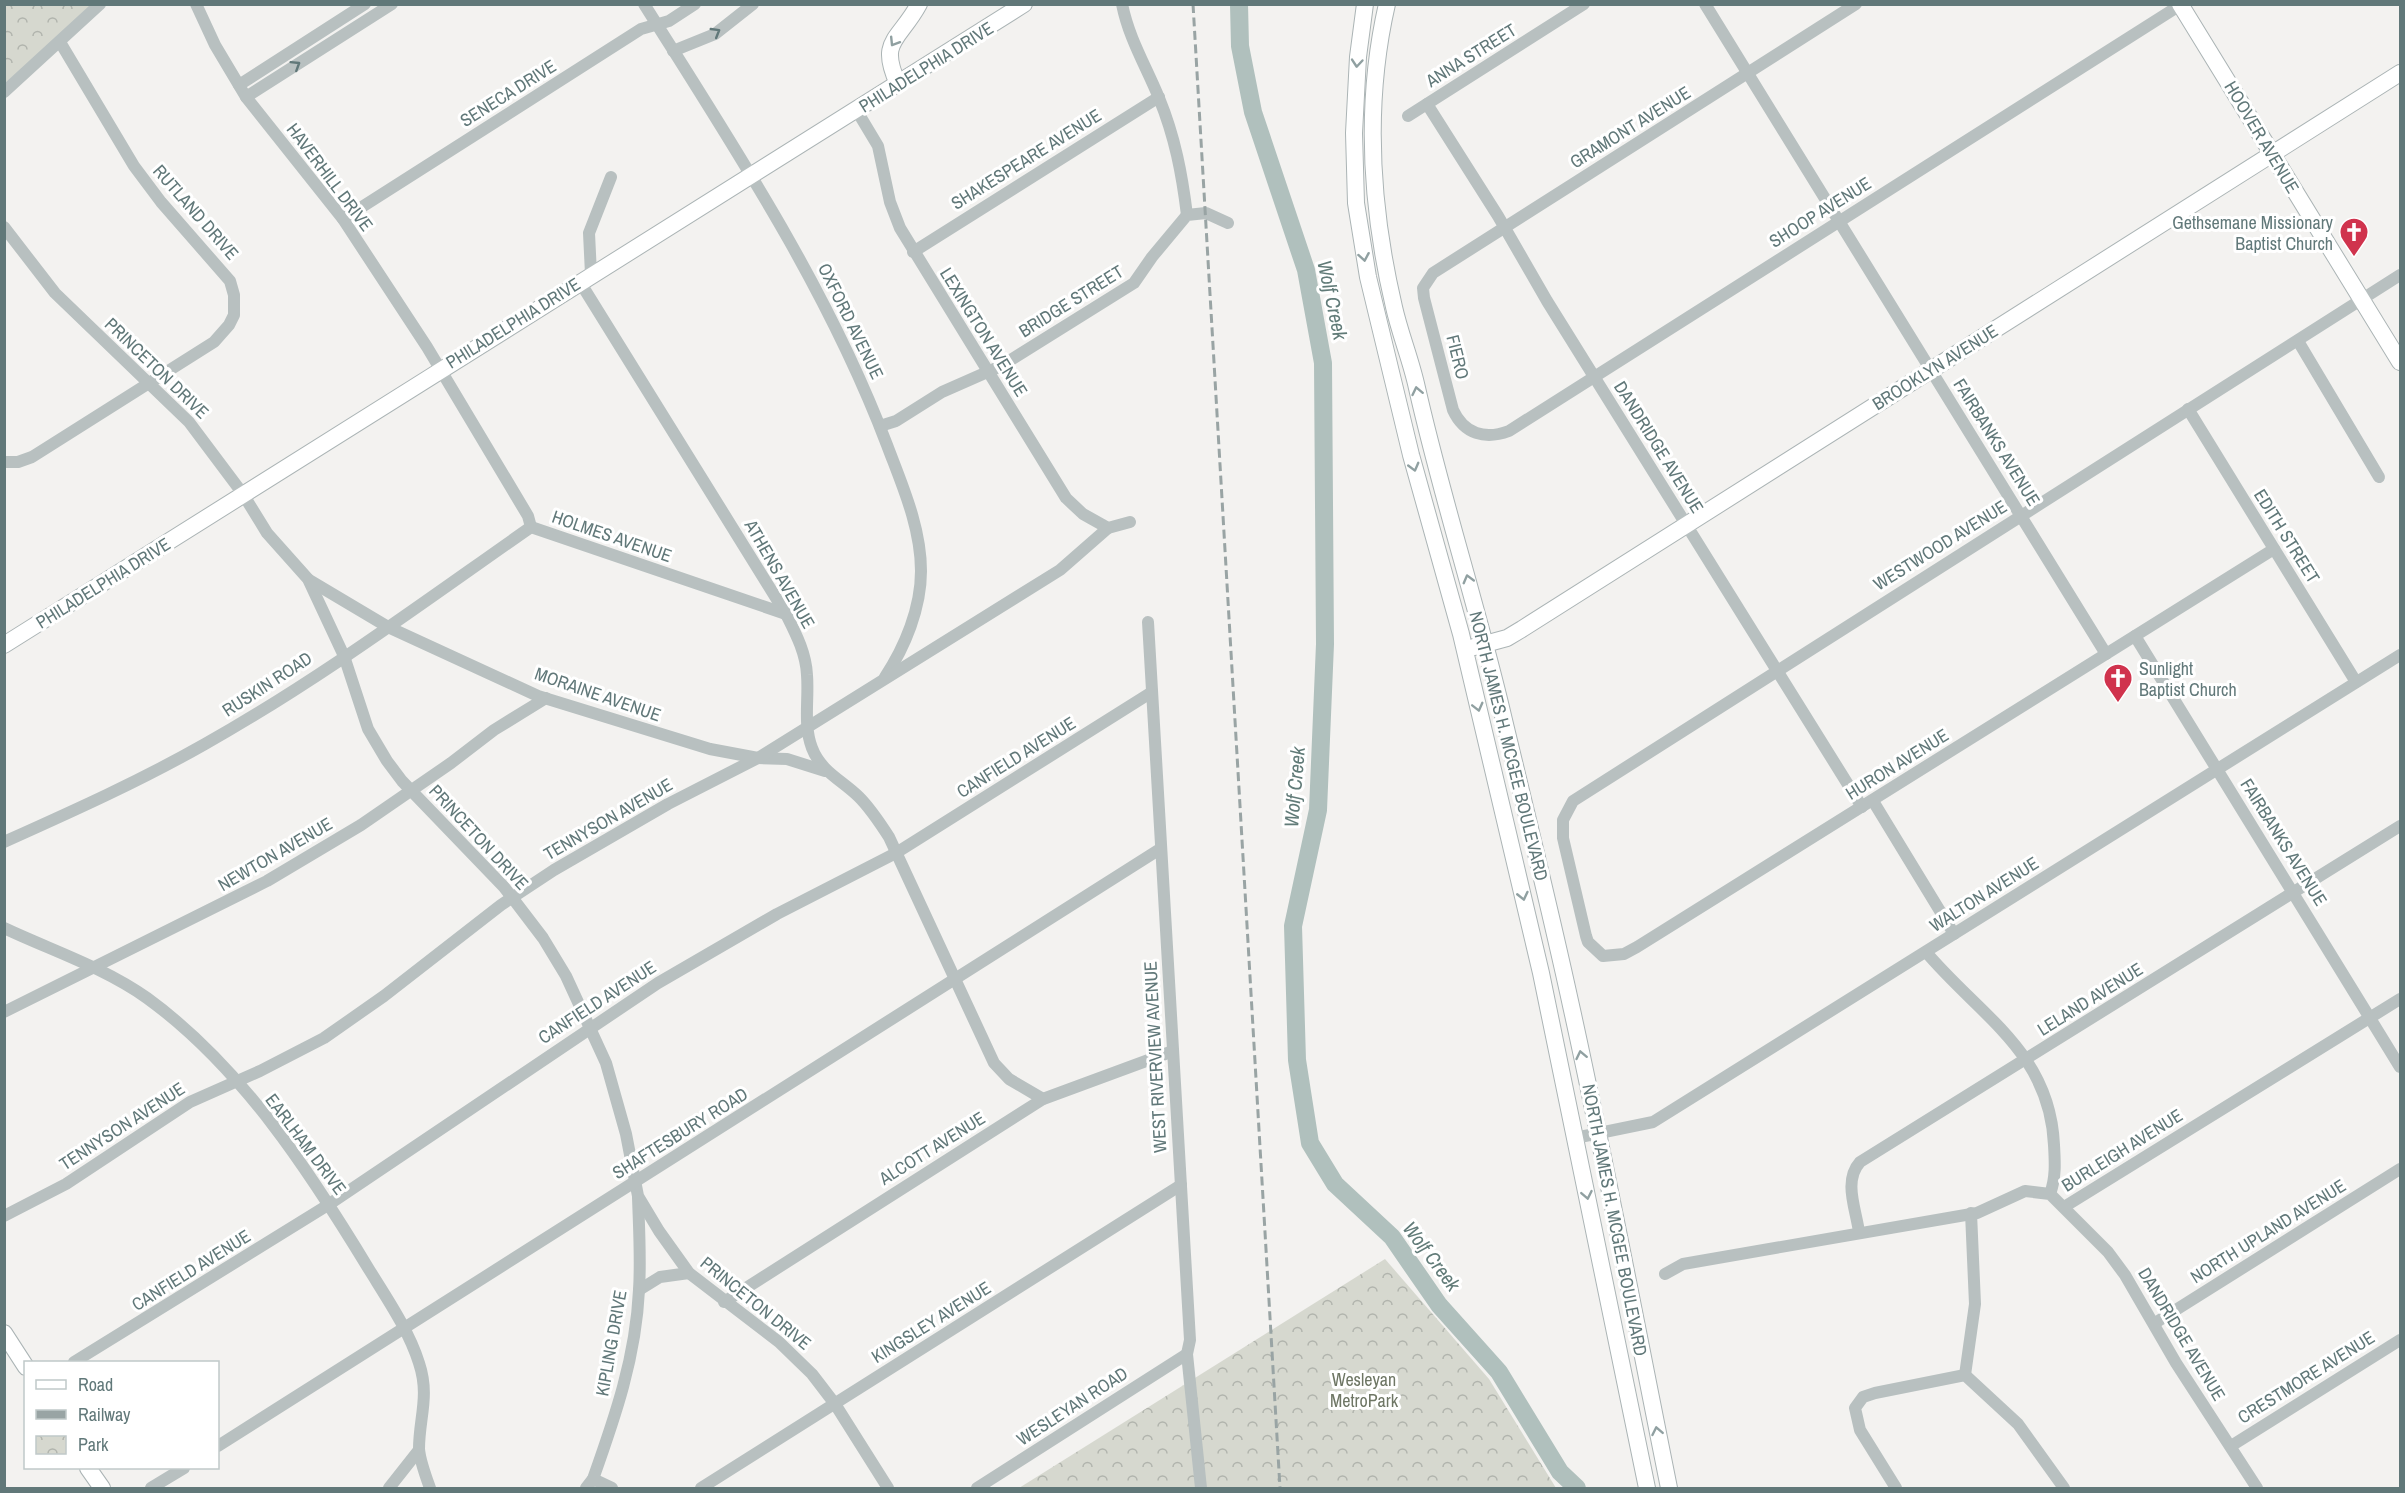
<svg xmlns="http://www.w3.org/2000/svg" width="2405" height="1493" viewBox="0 0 2405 1493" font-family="'Archivo Narrow',sans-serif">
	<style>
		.park { fill: url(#park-crowns) }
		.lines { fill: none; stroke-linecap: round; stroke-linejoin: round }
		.river { stroke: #b0c0bd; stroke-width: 18 }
		.secondary-casing { stroke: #abb4b5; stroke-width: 18 }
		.street { stroke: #b8c0c0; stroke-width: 12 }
		.secondary { stroke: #fff; stroke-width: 16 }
		.rail { stroke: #99a4a4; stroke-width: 3; stroke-dasharray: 9 4.5; stroke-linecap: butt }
		.oneway { stroke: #617879 }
		.oneway2 { stroke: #90a0a1 }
		.labels { text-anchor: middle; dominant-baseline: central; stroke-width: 6; stroke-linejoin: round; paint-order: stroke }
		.street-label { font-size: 18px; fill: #617879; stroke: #fff }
		.poi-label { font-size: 18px; fill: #617879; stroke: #fff; text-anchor: end }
		.park-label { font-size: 18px; fill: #6e7664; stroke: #fff }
		.water-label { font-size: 20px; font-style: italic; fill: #617b78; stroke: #fff }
	</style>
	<defs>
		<pattern id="park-crowns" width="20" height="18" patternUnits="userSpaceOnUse" patternTransform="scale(1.5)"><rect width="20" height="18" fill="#d6d8cf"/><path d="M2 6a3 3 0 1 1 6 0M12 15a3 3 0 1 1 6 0" fill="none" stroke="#b1b4ad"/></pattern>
	</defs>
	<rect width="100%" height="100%" fill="#f3f2f0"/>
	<!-- park -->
	<g class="park">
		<polygon points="5,5 100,5 5,83"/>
		<polygon points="1385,1259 1489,1379 1556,1488 1019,1488"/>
	</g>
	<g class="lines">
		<!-- river -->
		<polyline class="river" points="1239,4 1240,46 1253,112 1306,270 1323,363 1325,644 1318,810 1293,926 1297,1060 1310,1143 1335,1184 1392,1237 1439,1305 1499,1372 1560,1472 1577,1488"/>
		<!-- secondary casing -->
		<g class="secondary-casing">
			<g id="secondary">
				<polyline points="1365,4 1358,57 1354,133 1356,203 1368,277 1411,455 1461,634 1541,973 1647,1488"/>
				<path d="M1387 4C1364 104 1371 209 1394 307 1400 334 1411 360 1417 388 1442 499 1478 608 1504 720 1527 816 1551 913 1572 1010 1607 1169 1637 1329 1669 1488"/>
				<polyline points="2180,4 2400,362"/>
				<path d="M898 84C878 40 899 41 919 4"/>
				<polyline points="4,645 1024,4"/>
				<polyline points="1474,647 1507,638 1522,629 2400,73"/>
				<polyline points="4,1333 26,1367"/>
				<polyline points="88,1468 102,1488"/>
			</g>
		</g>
		<!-- street -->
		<g class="street">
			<polyline points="196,4 215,45 246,97 343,219 427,347 528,516 531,527"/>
			<path d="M644 4C734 147 827 287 887 445 902 485 921 527 921 571 921 608 905 647 885 677"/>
			<path d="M1122 4C1129 39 1146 66 1159 98 1175 137 1182 174 1187 215"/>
			<polyline points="1705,4 2106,654"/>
			<path d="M1856 4 1433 273 1423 288 1424 298 1453 410C1464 434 1485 440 1509 431L2182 4"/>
			<polyline points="673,51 715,34 753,4"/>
			<polyline points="239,85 365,4"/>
			<polyline points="4,92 100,4"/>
			<polyline points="246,97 392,4"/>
			<polyline points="1427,104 1498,216 1547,301 1862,807"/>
			<polyline points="857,111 878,146 890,202 900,228 1066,498 1083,514 1108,528 1130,522"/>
			<polyline points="1408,116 1584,4"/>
			<polyline points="343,219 641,29 669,21 695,4"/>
			<polyline points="4,227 55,293 189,422 243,494 267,533 308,579 344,656 368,729 387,761 402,781 504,887 543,938 566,976 606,1063 626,1134 638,1196 659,1231 689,1273 779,1342 812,1374 835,1404 888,1488"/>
			<polyline points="913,252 1159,97"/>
			<polyline points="591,274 589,233 611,177"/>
			<path d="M580 282 786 614C796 634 806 653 807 675 809 699 803 725 812 748 821 772 842 780 859 797 871 809 880 823 889 837L994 1063 1009 1079 1043 1099"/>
			<polyline points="2298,341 2379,477"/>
			<polyline points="2188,409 2356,682"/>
			<polyline points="880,426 896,421 942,392 1001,366 1134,283 1152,257 1187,215 1206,213 1228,223"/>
			<polyline points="4,462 18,462 32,457 214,342 229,325 234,315 234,295 230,281 161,202 134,166 60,42"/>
			<polyline points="531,527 786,614"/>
			<polyline points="2274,549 1637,947 1624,954 1603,956 1588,942 1586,936 1563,838 1563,820 1573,801 2400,275"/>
			<polyline points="309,580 388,627 538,696 710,749 758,758 787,759 825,771"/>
			<polyline points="1148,622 1190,1340 1187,1354 1201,1488"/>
			<polyline points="2135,636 2400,1067"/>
			<polyline points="1873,801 1954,934"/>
			<path d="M4 842C73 811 140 781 205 744 319 680 425 601 531 527"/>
			<path d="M4 928C53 951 103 967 147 998 242 1067 310 1172 370 1271 388 1300 409 1331 419 1363 430 1396 419 1418 419 1449 420 1461 426 1477 430 1488"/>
			<path d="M1926 952C1980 1016 2050 1052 2054 1145 2055 1162 2056 1178 2050 1194"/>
			<polyline points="4,1012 267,881 361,825 451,763 494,730 546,698"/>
			<polyline points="1575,1138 1653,1122 2400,655"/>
			<polyline points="2064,1207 2400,999"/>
			<polyline points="4,1216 66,1184 190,1102 260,1071 324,1038 384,996 501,905 554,870 668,804 758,758 1060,570 1108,528"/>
			<path d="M1859 1232C1856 1209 1843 1181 1860 1162L2400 826"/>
			<polyline points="1665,1274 1683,1264 1977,1213 2025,1191 2050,1194 2108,1252 2125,1275 2176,1363 2257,1488"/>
			<polyline points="639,1290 660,1277 689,1273"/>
			<polyline points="724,1302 1043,1099 1173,1051"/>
			<polyline points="2155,1323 2400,1169"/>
			<polyline points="74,1362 328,1205 658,983 777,914 896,853 1152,692"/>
			<polyline points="1965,1375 1975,1304 1971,1213"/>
			<polyline points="218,1446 1160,849"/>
			<polyline points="2231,1446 2400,1340"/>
			<polyline points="593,1479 612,1488"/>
			<polyline points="151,1488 184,1468"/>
			<polyline points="389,1488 419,1450"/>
			<path d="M586 1488 593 1479C615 1417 636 1357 639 1290 641 1260 639 1228 638 1197"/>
			<polyline points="701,1488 1181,1185"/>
			<polyline points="977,1488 1187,1354"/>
			<polyline points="1896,1488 1860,1430 1855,1408 1863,1397 1875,1393 1965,1375 2018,1424 2064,1488"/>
		</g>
		<!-- secondary -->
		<use href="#secondary" class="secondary"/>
		<!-- rail -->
		<polyline class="rail" points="1193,4 1280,1488"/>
	</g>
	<!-- one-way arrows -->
	<defs><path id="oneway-chevron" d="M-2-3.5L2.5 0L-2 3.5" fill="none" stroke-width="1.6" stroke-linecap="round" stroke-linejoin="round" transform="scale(1.5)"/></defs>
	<g class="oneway">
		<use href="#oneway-chevron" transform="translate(716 32) rotate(-31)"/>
		<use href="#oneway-chevron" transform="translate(296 65) rotate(-32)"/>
	</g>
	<g class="oneway2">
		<use href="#oneway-chevron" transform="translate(894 42) rotate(122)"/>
		<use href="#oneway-chevron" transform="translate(1357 63) rotate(95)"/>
		<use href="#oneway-chevron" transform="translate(1364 257) rotate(80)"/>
		<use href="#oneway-chevron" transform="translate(1417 391) rotate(-102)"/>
		<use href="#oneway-chevron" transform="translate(1414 467) rotate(75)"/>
		<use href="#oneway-chevron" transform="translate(1468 579) rotate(-105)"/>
		<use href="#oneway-chevron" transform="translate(1478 707) rotate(76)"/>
		<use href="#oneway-chevron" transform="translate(1523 896) rotate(77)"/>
		<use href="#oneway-chevron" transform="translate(1581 1055) rotate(-102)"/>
		<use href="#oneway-chevron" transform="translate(1587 1195) rotate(79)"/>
		<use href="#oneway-chevron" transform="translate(1657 1431) rotate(-101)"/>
	</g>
	<!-- icons -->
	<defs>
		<g id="church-pin" transform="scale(1.5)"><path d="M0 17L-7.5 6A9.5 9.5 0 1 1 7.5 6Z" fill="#d0334d" stroke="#fff"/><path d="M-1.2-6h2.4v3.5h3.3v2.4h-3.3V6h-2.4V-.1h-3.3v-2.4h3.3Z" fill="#fff"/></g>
	</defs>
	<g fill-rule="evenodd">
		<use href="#church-pin" x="2354" y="232"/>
		<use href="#church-pin" x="2118" y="678"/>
	</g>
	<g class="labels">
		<!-- street labels -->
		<g class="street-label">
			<text transform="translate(1471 55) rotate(-32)">ANNA STREET</text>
			<text transform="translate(926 67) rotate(-32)">PHILADELPHIA DRIVE</text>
			<text transform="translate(508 93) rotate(-32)">SENECA DRIVE</text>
			<text transform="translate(1630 127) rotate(-32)">GRAMONT AVENUE</text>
			<text transform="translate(2262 137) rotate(59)">HOOVER AVENUE</text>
			<text transform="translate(1026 159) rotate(-32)">SHAKESPEARE AVENUE</text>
			<text transform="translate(330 177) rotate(53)">HAVERHILL DRIVE</text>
			<text transform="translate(196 212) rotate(49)">RUTLAND DRIVE</text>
			<text transform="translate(1820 212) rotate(-32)">SHOOP AVENUE</text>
			<text transform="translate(1071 301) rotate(-32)">BRIDGE STREET</text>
			<text transform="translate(851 321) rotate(64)">OXFORD AVENUE</text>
			<text transform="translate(513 323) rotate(-32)">PHILADELPHIA DRIVE</text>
			<text transform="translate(984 332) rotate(58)">LEXINGTON AVENUE</text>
			<text transform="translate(1458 357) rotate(76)">FIERO</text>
			<text transform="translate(1935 367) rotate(-32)">BROOKLYN AVENUE</text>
			<text transform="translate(157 368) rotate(44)">PRINCETON DRIVE</text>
			<text transform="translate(1997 442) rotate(58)">FAIRBANKS AVENUE</text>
			<text transform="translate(1659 447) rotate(58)">DANDRIDGE AVENUE</text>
			<text transform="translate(612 536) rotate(19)">HOLMES AVENUE</text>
			<text transform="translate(2287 536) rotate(58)">EDITH STREET</text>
			<text transform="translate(1940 545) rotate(-32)">WESTWOOD AVENUE</text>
			<text transform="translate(780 574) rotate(60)">ATHENS AVENUE</text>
			<text transform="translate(103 583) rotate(-32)">PHILADELPHIA DRIVE</text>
			<text transform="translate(267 684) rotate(-33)">RUSKIN ROAD</text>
			<text transform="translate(598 694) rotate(19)">MORAINE AVENUE</text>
			<text transform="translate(1509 746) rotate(76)">NORTH JAMES H. MCGEE BOULEVARD</text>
			<text transform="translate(1016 757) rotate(-32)">CANFIELD AVENUE</text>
			<text transform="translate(1897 764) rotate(-32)">HURON AVENUE</text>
			<text transform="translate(608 819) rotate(-30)">TENNYSON AVENUE</text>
			<text transform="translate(479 837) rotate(47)">PRINCETON DRIVE</text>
			<text transform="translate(2284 842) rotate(58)">FAIRBANKS AVENUE</text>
			<text transform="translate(275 854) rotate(-30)">NEWTON AVENUE</text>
			<text transform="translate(1984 894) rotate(-32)">WALTON AVENUE</text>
			<text transform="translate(2090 999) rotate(-32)">LELAND AVENUE</text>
			<text transform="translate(597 1002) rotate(-33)">CANFIELD AVENUE</text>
			<text transform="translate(1155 1057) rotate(-93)">WEST RIVERVIEW AVENUE</text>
			<text transform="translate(122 1126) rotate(-33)">TENNYSON AVENUE</text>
			<text transform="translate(680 1133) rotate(-32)">SHAFTESBURY ROAD</text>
			<text transform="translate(306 1144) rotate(53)">EARLHAM DRIVE</text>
			<text transform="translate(932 1148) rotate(-32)">ALCOTT AVENUE</text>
			<text transform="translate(2122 1150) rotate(-32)">BURLEIGH AVENUE</text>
			<text transform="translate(1615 1220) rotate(79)">NORTH JAMES H. MCGEE BOULEVARD</text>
			<text transform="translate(2268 1231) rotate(-32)">NORTH UPLAND AVENUE</text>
			<text transform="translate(191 1270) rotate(-32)">CANFIELD AVENUE</text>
			<text transform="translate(756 1303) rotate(39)">PRINCETON DRIVE</text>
			<text transform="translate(931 1322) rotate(-32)">KINGSLEY AVENUE</text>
			<text transform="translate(2182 1334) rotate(59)">DANDRIDGE AVENUE</text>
			<text transform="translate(611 1343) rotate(-80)">KIPLING DRIVE</text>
			<text transform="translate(2306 1377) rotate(-32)">CRESTMORE AVENUE</text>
			<text transform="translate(1072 1406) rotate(-33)">WESLEYAN ROAD</text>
		</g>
		<!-- poi labels -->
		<g class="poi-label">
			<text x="2333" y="222">Gethsemane Missionary<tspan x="2333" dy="21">Baptist Church</tspan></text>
			<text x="2139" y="668" text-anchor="start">Sunlight<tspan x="2139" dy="21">Baptist Church</tspan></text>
		</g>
		<!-- park labels -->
		<g class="park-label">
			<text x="1364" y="1379">Wesleyan<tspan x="1364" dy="21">MetroPark</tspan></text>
		</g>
		<!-- water labels -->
		<g class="water-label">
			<text transform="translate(1333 300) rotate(78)">Wolf Creek</text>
			<text transform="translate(1294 787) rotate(-85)">Wolf Creek</text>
			<text transform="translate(1432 1256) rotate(53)">Wolf Creek</text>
		</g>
	</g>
	<!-- border -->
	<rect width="2405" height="1493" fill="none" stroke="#617879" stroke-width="12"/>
	<!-- legend -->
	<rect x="24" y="1361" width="195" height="108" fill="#ffffff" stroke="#c0c9c9" stroke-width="1.5"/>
	<rect x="36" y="1380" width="30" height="9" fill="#ffffff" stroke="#c0c9c9" stroke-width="1.5"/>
	<text x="78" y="1391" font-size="18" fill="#617879">Road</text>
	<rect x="36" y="1410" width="30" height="9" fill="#99a4a4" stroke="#c0c9c9" stroke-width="1.5"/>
	<text x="78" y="1421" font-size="18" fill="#617879">Railway</text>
	<rect x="36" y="1436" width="30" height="18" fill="url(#park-crowns)" stroke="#c0c9c9" stroke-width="1.5"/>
	<text x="78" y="1451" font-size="18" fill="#617879">Park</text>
</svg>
